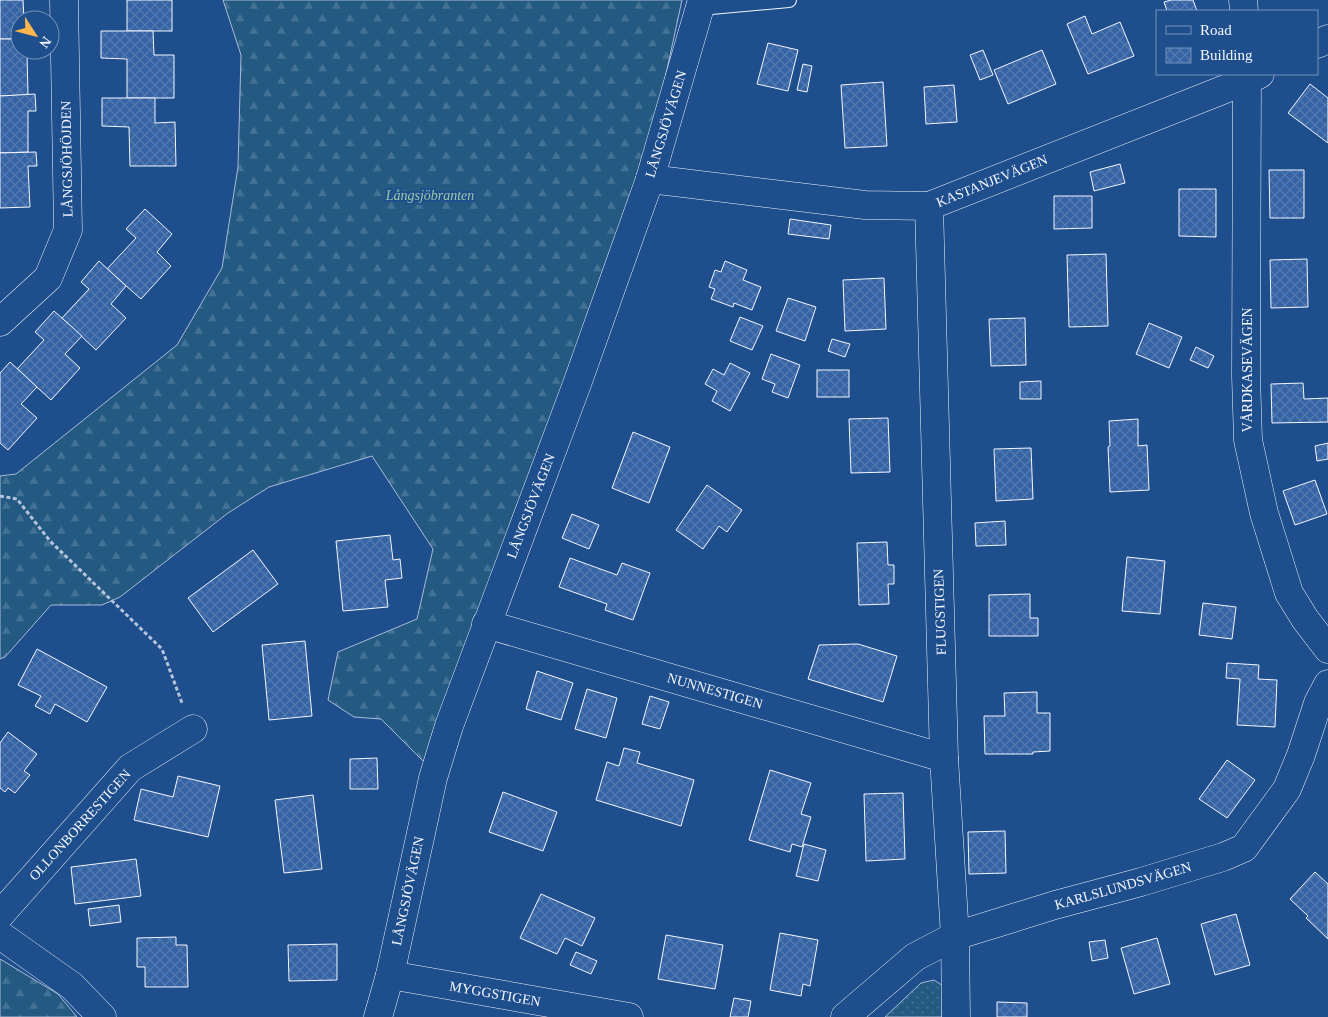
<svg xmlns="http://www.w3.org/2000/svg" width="1328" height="1017" viewBox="0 0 1328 1017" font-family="Georgia,serif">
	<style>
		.grass { fill: url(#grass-dots); stroke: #a8bbd7 }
		.forest { fill: url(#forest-firs); stroke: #a8bbd7 }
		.building { fill: url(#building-cross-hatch); stroke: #f2f6ff }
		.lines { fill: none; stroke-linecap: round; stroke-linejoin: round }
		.lane-casing { stroke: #f2f6ff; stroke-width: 16 }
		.street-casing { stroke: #f2f6ff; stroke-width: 29 }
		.secondary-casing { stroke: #f2f6ff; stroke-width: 29 }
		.path { stroke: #b3c4dc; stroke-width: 3; stroke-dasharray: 4 2.5; stroke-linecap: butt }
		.lane { stroke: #1f4e8c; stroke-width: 14 }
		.street { stroke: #1f4e8c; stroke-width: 28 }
		.secondary { stroke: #1f4e8c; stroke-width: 28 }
		.labels { text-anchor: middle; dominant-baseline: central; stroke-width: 4; stroke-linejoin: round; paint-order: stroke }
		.street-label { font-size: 14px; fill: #f2f6ff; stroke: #1f4e8c }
		.park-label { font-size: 14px; font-style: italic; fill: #97c8a6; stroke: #1f4e8c }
	</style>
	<defs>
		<pattern id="grass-dots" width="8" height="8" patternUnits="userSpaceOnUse" patternTransform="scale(1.25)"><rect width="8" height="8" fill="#245a82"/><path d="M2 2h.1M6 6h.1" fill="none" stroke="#447295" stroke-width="1.8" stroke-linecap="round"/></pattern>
		<pattern id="forest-firs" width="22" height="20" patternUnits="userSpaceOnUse" patternTransform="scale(1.25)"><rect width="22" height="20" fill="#245a82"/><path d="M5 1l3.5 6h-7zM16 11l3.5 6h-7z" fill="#447295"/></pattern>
		<pattern id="building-cross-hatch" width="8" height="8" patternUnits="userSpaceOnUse" patternTransform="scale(1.25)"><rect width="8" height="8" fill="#3563a3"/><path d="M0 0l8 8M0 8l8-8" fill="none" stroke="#537ab1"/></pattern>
	</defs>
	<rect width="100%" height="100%" fill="#1f4e8c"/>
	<!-- grass -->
	<polygon class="grass" points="934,980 943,986 942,1017 885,1017 921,983"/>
	<!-- forest -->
	<g class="forest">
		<polygon points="223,0 682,0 644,176 427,765 381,719 354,717 328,700 338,652 417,619 433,549 372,456 269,487 228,513 120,597 102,605 51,605 5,657 0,659 0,476 16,474 177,345 222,268 238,167 241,55"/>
		<polygon points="0,959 58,994 77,1017 0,1017"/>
	</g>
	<!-- building -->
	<g class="building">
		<polygon points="0,0 23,0 24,20 20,20 20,39 0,39"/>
		<rect x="127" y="0" width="45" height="31"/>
		<polygon points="1171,0 1193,0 1197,11 1167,11 1164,2"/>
		<polygon points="1085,16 1092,34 1120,22 1134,56 1088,74 1067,24"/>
		<polygon points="101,31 153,31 154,55 174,55 174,98 127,98 127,59 101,58"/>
		<polygon points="0,39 20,39 20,50 35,50 35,53 27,54 28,95 0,96"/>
		<polygon points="768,43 798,50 788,91 757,84"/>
		<polygon points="983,50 993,75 980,80 970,55"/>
		<polygon points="1042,50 1056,84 1008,104 994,70"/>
		<polygon points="803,64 812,66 807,92 797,90"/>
		<polygon points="883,82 887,146 845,148 841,85"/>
		<polygon points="1310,84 1328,98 1328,143 1288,113"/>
		<polygon points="954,85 957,122 926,124 924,87"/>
		<polygon points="35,94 36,111 28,111 28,152 0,153 0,96"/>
		<polygon points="102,98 155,98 155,123 175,122 176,166 130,166 129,127 102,126"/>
		<polygon points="36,152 37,166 28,166 30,207 0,208 0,153"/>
		<polygon points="1120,164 1125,183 1094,191 1090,172"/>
		<polygon points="1269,170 1304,170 1304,218 1270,218"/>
		<polygon points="1179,189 1216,189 1216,237 1179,236"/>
		<polygon points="1054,196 1092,196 1092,228 1054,229"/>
		<polygon points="145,209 172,234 157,252 171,266 141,299 107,269 136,238 126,229"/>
		<polygon points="790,219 831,225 829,239 788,234"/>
		<polygon points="1106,254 1108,326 1069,327 1067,255"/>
		<polygon points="1307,259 1308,307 1271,308 1270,260"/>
		<polygon points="99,261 126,286 111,304 126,318 96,350 62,318 89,289 81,282"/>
		<polygon points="725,261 747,270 743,280 761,287 752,310 734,303 733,307 711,299 715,289 709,287 715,270 721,272"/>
		<polygon points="884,278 886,329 845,331 843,280"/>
		<polygon points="788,298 816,307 805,341 776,331"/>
		<polygon points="54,311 82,336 65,354 80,368 51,400 17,369 44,340 35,332"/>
		<polygon points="740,317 763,326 752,350 730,341"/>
		<polygon points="1025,318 1026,365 991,366 989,319"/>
		<polygon points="1149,323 1182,337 1169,368 1136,354"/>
		<polygon points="832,339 850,344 845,357 828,351"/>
		<polygon points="1196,347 1214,356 1208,368 1190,360"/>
		<polygon points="771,354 800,365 788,398 772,392 775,384 762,379"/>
		<polygon points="10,362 37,387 21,404 37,418 8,450 0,443 0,373"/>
		<polygon points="730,363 750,373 730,411 712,401 717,391 705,384 713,369 724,375"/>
		<rect x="817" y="370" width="32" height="27"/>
		<polygon points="1041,381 1041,399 1020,399 1020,382"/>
		<polygon points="1303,383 1304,399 1328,398 1328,422 1272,423 1271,384"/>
		<polygon points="888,418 890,472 851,473 849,419"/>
		<polygon points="1138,419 1138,446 1147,445 1149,490 1110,492 1108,447 1110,446 1109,421"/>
		<polygon points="633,432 670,447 649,503 612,488"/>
		<polygon points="1328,443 1328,459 1317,461 1315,446"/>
		<polygon points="1031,448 1033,499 996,501 994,449"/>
		<polygon points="1315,480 1327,514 1295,525 1283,491"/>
		<polygon points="707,485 742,510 727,532 719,526 703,549 676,530"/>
		<polygon points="572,514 599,525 589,549 562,538"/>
		<polygon points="1005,521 1006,545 976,546 975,523"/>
		<polygon points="390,535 393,560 400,559 402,578 385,580 388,607 343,611 336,541"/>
		<polygon points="887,542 888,565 894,565 894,584 888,584 889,604 859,605 857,543"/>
		<polygon points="253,550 278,584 213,632 188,598"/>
		<polygon points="1127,557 1165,561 1160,614 1122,611"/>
		<polygon points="570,558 617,575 622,563 650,573 633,620 605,610 607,604 559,587"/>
		<polygon points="1030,594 1030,618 1038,618 1038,636 989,636 989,595"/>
		<polygon points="1203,603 1236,607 1232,639 1199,635"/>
		<polygon points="305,641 312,716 269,720 262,645"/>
		<polygon points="858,644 897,656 883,702 808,679 819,645"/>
		<polygon points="37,649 107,687 87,722 55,704 50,714 35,706 41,696 18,685"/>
		<polygon points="1227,663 1259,665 1258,679 1277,680 1275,727 1237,725 1240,679 1226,678"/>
		<polygon points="537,671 573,683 561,720 526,709"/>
		<polygon points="587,689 617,698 606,738 575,729"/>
		<polygon points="1037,692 1037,713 1050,713 1050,751 1033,752 1033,754 985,754 984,716 1005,716 1004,693"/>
		<polygon points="650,696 669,702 660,729 642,724"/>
		<polygon points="8,732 37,754 24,771 30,775 15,793 8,788 5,792 0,788 0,743"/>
		<polygon points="624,748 640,752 637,763 694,780 681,826 596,800 607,762 619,766"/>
		<polygon points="377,758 378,789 350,789 350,759"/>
		<polygon points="1227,760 1255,780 1227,818 1199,799"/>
		<polygon points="770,770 811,783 801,814 811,817 802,847 792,844 790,852 749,840"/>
		<polygon points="178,776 220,786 208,837 134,820 141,789 173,797"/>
		<polygon points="503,792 557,812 543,851 489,832"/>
		<polygon points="903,793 905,859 866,861 864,794"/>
		<polygon points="313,795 322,869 284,873 275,800"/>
		<polygon points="1005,831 1006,873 969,874 968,832"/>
		<polygon points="804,844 826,850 818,881 796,876"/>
		<polygon points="136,859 141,896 75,904 71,867"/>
		<polygon points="1315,872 1328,884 1328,939 1306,918 1308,916 1290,899"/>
		<polygon points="541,894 595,918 582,946 565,938 557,954 520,938"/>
		<polygon points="119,905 121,922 90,926 88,909"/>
		<polygon points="1236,914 1250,965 1215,975 1201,924"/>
		<polygon points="780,933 818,940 810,986 803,984 801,996 770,990"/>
		<polygon points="666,935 723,945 715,989 658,979"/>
		<polygon points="176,937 176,945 187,945 188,987 145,987 145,967 137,967 137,938"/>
		<polygon points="1157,938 1170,984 1134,994 1121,948"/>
		<polygon points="1105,940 1108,958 1092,961 1089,942"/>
		<polygon points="337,944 337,980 289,981 288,945"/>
		<polygon points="576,952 597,961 591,974 570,965"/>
		<polygon points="734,998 751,1001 748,1017 730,1017"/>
		<polygon points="997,1002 1027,1003 1027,1017 997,1017"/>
	</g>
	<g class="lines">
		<!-- lane casing -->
		<g class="lane-casing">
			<polyline id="lane" points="700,8 789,0"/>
		</g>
		<!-- street casing -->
		<g class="street-casing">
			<g id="street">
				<polyline points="1243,0 1244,11"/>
				<polyline points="1317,44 1328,39"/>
				<polyline points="1247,74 1246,376 1248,440 1264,513 1289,593 1305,619 1328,649"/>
				<polyline points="650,179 865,205 929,206 1248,80 1260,74"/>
				<polyline points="929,206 944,758 955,936 956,1017"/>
				<polyline points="0,322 48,278 68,230 64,0"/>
				<polyline points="486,624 944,758"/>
				<polyline points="0,915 130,768 193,729"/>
				<polyline points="0,935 72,986 102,1017"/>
				<polyline points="390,975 629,1017"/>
				<polyline points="845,1017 915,957 955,936 1055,905 1141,882 1223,857 1244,848 1287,789 1301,755 1318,703 1328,684"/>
			</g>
		</g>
		<!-- secondary casing -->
		<g class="secondary-casing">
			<polyline id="secondary" points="378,1017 390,975 433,778 449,726 577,384 650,179 702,0"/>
		</g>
		<!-- path -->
		<polyline class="path" points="0,496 17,499 50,541 162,649 182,703"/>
		<!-- lane -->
		<use href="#lane" class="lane"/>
		<!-- street -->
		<use href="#street" class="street"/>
		<!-- secondary -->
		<use href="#secondary" class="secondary"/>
	</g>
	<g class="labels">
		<!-- street labels -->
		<g class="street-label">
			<text transform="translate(666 124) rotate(-73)">LÅNGSJÖVÄGEN</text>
			<text transform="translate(67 159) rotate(-91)">LÅNGSJÖHÖJDEN</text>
			<text transform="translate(992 181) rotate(-22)">KASTANJEVÄGEN</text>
			<text transform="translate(1247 370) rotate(-90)">VÅRDKASEVÄGEN</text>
			<text transform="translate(531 506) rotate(-69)">LÅNGSJÖVÄGEN</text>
			<text transform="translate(940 612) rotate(-92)">FLUGSTIGEN</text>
			<text transform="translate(715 691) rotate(16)">NUNNESTIGEN</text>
			<text transform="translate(80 825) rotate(-48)">OLLONBORRESTIGEN</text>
			<text transform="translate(1123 886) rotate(-16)">KARLSLUNDSVÄGEN</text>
			<text transform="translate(408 891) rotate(-78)">LÅNGSJÖVÄGEN</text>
			<text transform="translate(495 994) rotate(10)">MYGGSTIGEN</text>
		</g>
		<!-- park labels -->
		<g class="park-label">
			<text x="430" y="195">Långsjöbranten</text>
		</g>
	</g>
	<!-- legend -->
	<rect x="1156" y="10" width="162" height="65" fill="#1f4e8c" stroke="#7391ba"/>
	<rect x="1166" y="26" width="25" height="8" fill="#1f4e8c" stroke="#7391ba"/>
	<text x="1200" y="35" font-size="15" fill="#f2f6ff">Road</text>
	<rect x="1166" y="48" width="25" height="15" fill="url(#building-cross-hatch)" stroke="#7391ba"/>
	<text x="1200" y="60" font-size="15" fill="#f2f6ff">Building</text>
	<!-- north arrow -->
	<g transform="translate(35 35) rotate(126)"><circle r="24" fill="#1f4e8c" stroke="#7391ba"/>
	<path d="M0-4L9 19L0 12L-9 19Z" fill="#ffb74d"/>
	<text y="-8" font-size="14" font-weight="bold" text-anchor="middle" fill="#f2f6ff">N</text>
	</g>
</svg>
